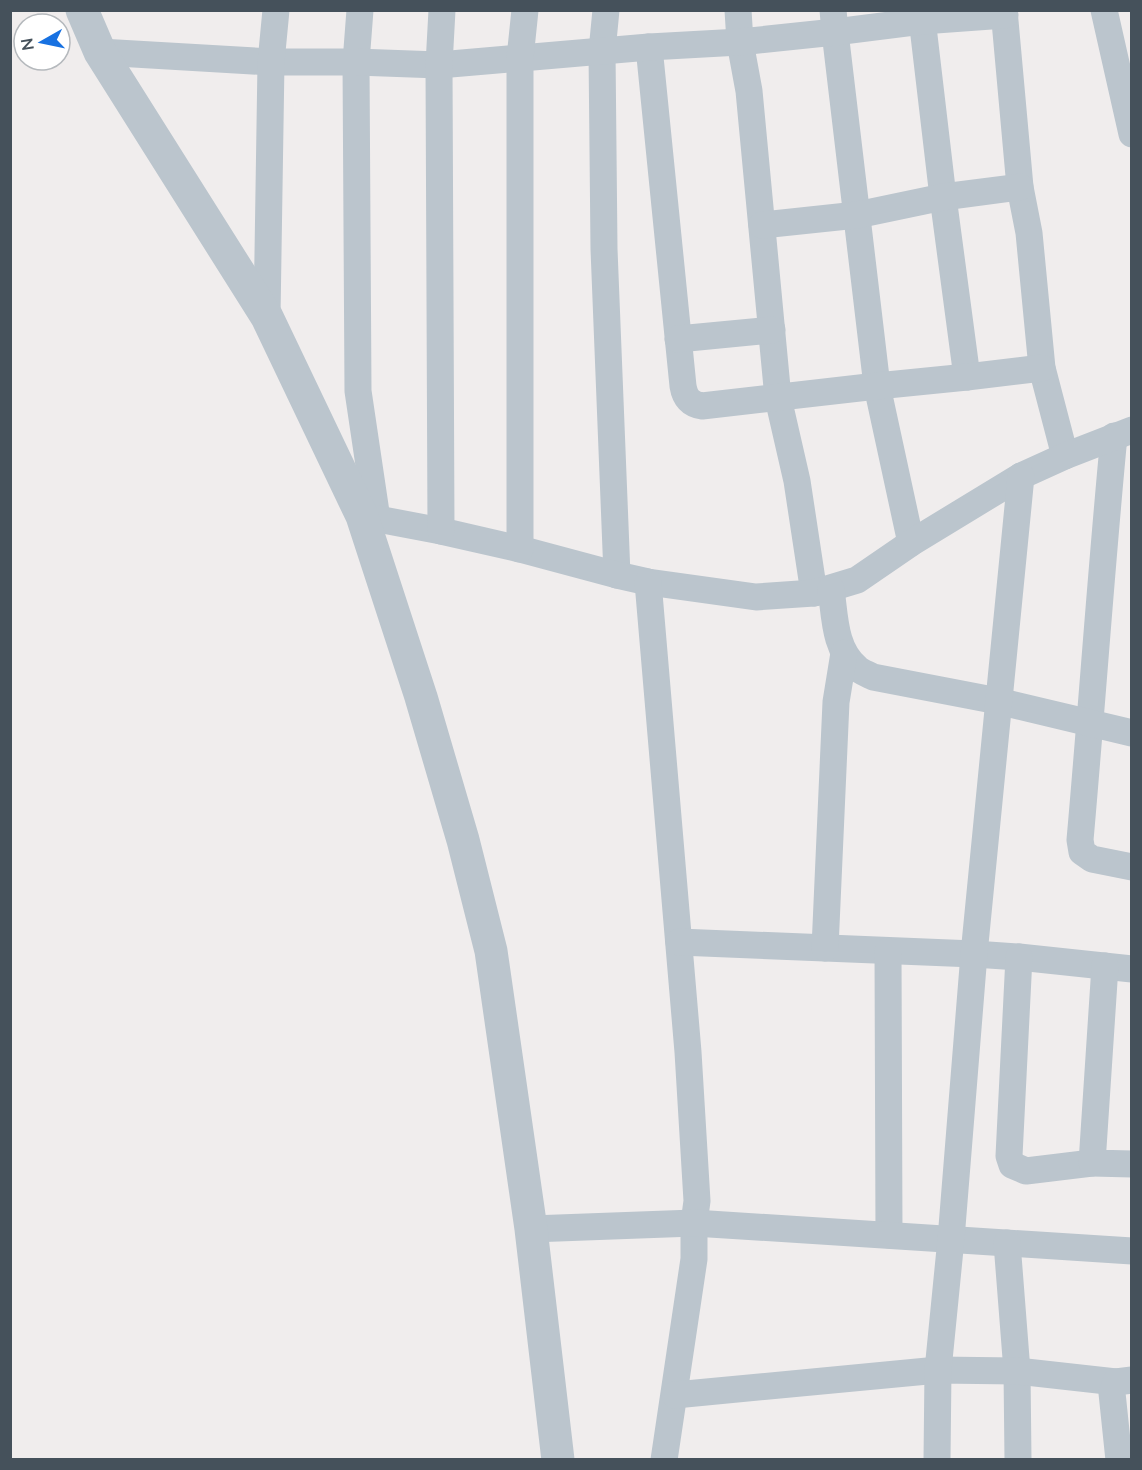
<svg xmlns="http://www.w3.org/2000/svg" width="1142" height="1470" viewBox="0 0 1142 1470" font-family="Lato,sans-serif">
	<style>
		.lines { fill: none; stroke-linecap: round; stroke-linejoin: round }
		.minor { stroke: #bbc5cd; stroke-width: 27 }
		.tertiary { stroke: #bbc5cd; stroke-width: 33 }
	</style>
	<rect width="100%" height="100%" fill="#f0eded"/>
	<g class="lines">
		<!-- minor -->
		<g class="minor">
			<polyline points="360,10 356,62 358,391 377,519"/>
			<polyline points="606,10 602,51 604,249 617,575"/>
			<polyline points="738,10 740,42 749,91 778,398 797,481 814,593"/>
			<polyline points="833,10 835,32 877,386 911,543"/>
			<polyline points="921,10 943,197 967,377"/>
			<polyline points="1004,10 1020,187 1029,233 1042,368 1065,456"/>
			<polyline points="1104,10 1132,134"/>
			<path d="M649 47 683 386C685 398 690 404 702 406L877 386 967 377 1042 368"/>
			<polyline points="100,52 271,62 356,62 439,65 649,47 740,42 835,32 922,21 1005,15"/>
			<polyline points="762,225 857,215 943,197 1020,187"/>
			<polyline points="267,317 271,62 276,10"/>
			<polyline points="678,339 772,330"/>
			<path d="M1114 436C1101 571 1092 705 1080 840L1082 852 1092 859 1132 867"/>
			<polyline points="362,516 441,531 520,549 617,575 648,582 756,597 814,593 857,580 911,543 1021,476 1065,456 1132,430"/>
			<polyline points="441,531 439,65 442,10"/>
			<polyline points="520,549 520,58 525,10"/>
			<polyline points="648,582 688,1052 697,1201 694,1223 694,1259 664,1460"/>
			<path d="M831 589C835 616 834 649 857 668 861 672 868 674 873 677L998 701 1132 733"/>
			<polyline points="679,942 974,954 1019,957 1132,969"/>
			<polyline points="825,948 836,702 844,653"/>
			<polyline points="888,951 889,1235"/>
			<polyline points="1019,957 1009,1156 1012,1165 1026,1171 1092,1163"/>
			<polyline points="1105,966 1092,1163 1132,1164"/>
			<polyline points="531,1229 694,1223 1132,1251"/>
			<polyline points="1007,1243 1017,1371 1018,1460"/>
			<polyline points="675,1395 938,1370 1017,1371 1116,1382"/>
			<polyline points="937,1460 938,1370 951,1239 974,954 1021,476"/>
			<polyline points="1119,1460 1112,1393 1116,1382 1132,1380"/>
		</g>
		<!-- tertiary -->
		<polyline class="tertiary" points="82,10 100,52 267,317 362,516 421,697 463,840 491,951 531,1229 558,1460"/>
	</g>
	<!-- border -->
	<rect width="1142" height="1470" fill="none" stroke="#45515b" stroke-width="24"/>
	<!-- north arrow -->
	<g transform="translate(42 42) rotate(261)"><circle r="28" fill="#ffffff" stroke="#b5b9bd" stroke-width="1.5"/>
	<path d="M0-4.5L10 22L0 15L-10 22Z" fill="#1771e1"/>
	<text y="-9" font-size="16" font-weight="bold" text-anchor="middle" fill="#45515b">N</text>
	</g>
</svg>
